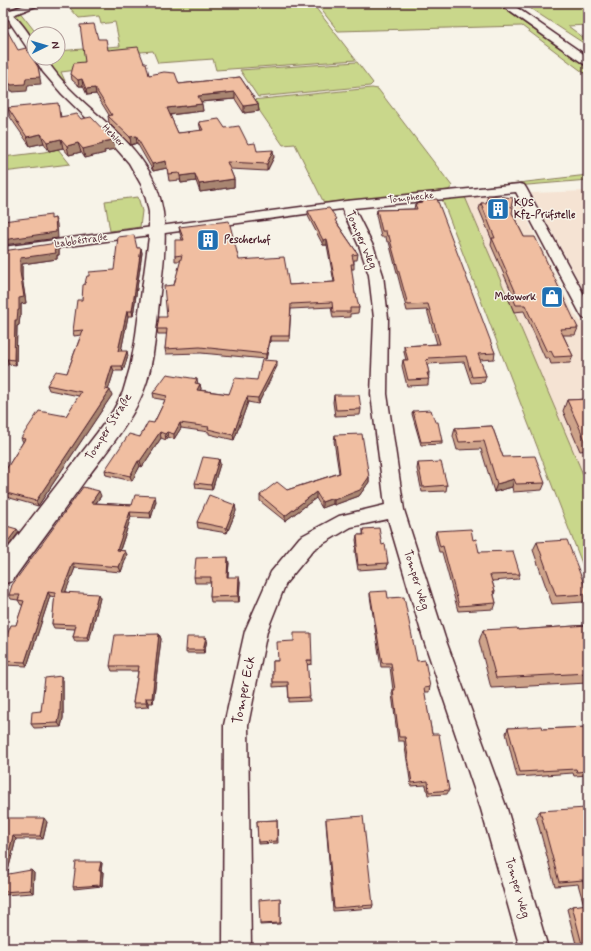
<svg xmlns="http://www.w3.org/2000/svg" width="591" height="951" viewBox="0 0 591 951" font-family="Mynerve,sans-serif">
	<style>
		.built { fill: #f5e3d3 }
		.green { fill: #c9d78b; stroke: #8a7b5b }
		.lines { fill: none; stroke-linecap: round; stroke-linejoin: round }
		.street-casing { stroke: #4a1f2b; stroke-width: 3 }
		.secondary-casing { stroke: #4a1f2b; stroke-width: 3 }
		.highway-casing { stroke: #4a1f2b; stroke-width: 3 }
		.street { fill: #f7f3e8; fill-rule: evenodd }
		.secondary { fill: #f7f3e8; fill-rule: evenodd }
		.highway { fill: #f7f3e8; fill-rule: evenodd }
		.wall { fill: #cea38a; stroke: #4a1f2b }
		.shaded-wall { fill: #a88571; stroke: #4a1f2b }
		.building { fill: #f0bea1; stroke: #4a1f2b }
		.labels { text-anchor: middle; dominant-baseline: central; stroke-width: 3; stroke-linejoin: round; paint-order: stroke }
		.far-street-label { font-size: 10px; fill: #4a1f2b; stroke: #f7f3e8 }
		.far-poi-label { font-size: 10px; font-weight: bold; fill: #4a1f2b; stroke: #f7f3e8; text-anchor: start }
		.street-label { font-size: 12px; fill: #4a1f2b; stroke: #f7f3e8 }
		.near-street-label { font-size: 14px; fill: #4a1f2b; stroke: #f7f3e8 }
	</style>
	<rect width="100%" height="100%" fill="#f7f3e8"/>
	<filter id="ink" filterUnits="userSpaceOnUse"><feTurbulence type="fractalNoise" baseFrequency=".025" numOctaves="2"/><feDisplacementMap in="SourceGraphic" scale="8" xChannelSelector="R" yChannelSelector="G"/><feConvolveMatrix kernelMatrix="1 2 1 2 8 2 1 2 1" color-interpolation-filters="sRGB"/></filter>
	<g filter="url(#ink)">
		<!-- built -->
		<g class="built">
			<polygon points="588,191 588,298 531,193"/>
			<polygon points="489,195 507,198 521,207 575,314 588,331 588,486 465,197"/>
		</g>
		<!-- green -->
		<g class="green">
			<polygon points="61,3 312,3 356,60 216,70 213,59 158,63 153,51 91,56 93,68 61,72 65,81 52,71 43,58 58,58 58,51 120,46 115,22 101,24 99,16 79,18 69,7 77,6"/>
			<polygon points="316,3 496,3 588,68 588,76 522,26 338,31"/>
			<polygon points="522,3 588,3 588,25 568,26 588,41 588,46"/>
			<polygon points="19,11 37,34 34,34 34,45 12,14"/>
			<polygon points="357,62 373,83 370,86 258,97 240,70"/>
			<polygon points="372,88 378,89 452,186 449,190 324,203 295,144 283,145 252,100"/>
			<polygon points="58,149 70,164 3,172 3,157 44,152"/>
			<polygon points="588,175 588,180 468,190 465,189"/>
			<polygon points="138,197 142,211 140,227 110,231 105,201"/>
			<polygon points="465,197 588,486 588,579 442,199"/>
		</g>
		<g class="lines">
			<!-- street casing -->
			<g class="street-casing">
				<g id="street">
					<polygon points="32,3 44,3 10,16 7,16 3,14 4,12"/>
					<polygon points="520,184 524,185 526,188 588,302 588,319 583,318 581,315 516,192 354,208 374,248 383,275 388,318 387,394 404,510 445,638 507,809 548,948 520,948 481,809 423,638 388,519 351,527 314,549 286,583 267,631 248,725 251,948 223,948 224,725 245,631 271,572 300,537 339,516 385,505 371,394 374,318 369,275 360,248 342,209 3,255 3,247 346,201"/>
				</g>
			</g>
			<!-- secondary casing -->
			<g class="secondary-casing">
				<g id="secondary">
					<path d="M3 8C13 11 28 31 33 41 35 44 34 49 34 53L30 52 11 24 3 16Z"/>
					<path d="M34 57 45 58C54 71 64 84 76 95 102 120 132 141 150 173 169 208 166 245 161 284 157 316 156 350 147 381 136 416 111 446 89 475 64 510 37 546 12 581L3 584V555L97 433 113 411 123 392 130 368 135 342 149 237V212L146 199 142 186 129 163 107 138 62 94 43 72Z"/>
				</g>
			</g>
			<!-- highway casing -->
			<g class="highway-casing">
				<polygon id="highway" points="498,3 510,3 588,57 588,65 584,64"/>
			</g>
			<!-- street -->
			<use href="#street" class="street"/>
			<!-- secondary -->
			<use href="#secondary" class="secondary"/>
			<!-- highway -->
			<use href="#highway" class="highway"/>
		</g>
		<!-- wall -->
		<g class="wall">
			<polygon points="10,3 27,3 17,6"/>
			<polygon points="98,39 108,50 144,63 149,75 179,84 240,77 258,104 259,111 244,113 235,99 201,102 203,111 170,115 178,133 201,131 199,122 225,128 248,144 257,151 274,157 267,171 230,169 234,179 234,187 200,192 196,181 181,183 180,180 169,181 167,168 153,171 137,143 131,145 109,123 108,116 109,115 96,94 87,95 83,86 79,86 72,80 71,74 85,62"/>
			<polygon points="8,108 60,112 61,117 81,119 115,149 104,151 105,153 85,158 81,152 69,155 63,148 49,151 44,143 30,146 10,117"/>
			<polygon points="422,200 495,353 494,359 480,360 486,376 484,382 471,383 464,362 428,364 427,365 429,373 428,385 407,386 402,366 403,360 406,360 404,352 404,346 437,344 427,310 407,311 389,242 387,242 386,237 381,237 376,215 377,210 414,209 415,204 421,203"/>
			<polygon points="481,203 511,207 512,213 524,237 578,328 575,335 563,335 573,356 570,363 551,364 549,358 545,358 524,311 514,312 509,300 511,293 512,293 491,245 492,240 479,209"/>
			<polygon points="308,211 337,223 358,254 357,260 354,260 354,269 351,269 355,294 359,308 358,313 350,314 350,317 333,318 331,307 291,309 289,341 270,341 266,359 201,353 166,354 165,349 167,334 158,334 157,329 167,317 174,285 181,261 175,261 175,256 182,240 180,233 179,227 239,260 289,285 334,282 327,245 323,245 308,216"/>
			<polygon points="137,248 141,248 142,253 133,316 128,316 121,351 128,356 123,371 114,371 108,390 112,395 38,506 3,496 3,471 5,471 23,442 21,438 66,416 79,396 49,390 47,385 67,373 81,335 74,336 73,331 82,300 85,284 114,270"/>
			<polygon points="59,249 59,255 57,255 57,259 22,264 22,277 26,303 21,304 21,316 20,316 19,325 17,326 16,365 9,364 3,367 3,251"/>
			<polygon points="277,366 258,404 248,402 234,440 209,434 209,432 181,428 174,439 168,437 166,440 161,438 142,467 140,466 132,481 106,475 105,470 154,423 165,400 154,398 153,393 197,379 198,384 200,384 201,389 200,390 229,394 257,380"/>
			<polygon points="334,395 361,409 360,415 335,416 333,402"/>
			<polygon points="588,399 588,450 580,451 563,411 567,400"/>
			<polygon points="413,411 435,422 442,441 442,444 421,445 412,414"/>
			<polygon points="492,426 503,457 545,483 542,490 513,492 512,487 494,492 481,449 457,450 453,436 455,428"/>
			<polygon points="335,435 369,477 369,482 359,496 334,505 333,504 322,508 316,498 285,521 260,501 260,495 287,490 339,473 334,441"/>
			<polygon points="219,459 220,464 212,490 196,488 195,483"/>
			<polygon points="418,463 447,485 446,491 422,492 417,469"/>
			<polygon points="101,496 96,503 132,505 156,501 151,518 131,517 120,550 125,551 127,555 121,572 75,568 65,592 100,598 89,641 75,641 73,637 75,629 54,628 52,624 55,597 50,596 27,666 3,665 3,634 7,635 16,625 23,605 21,605 18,600 11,599 9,595"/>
			<polygon points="235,505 236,511 227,533 198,528 197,522"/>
			<polygon points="363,529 382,545 388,563 387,568 358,570 355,551 356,546 357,546 356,540 357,535 363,535"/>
			<polygon points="436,531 473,540 479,552 520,574 518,579 492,581 495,591 494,595 496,603 494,609 458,611 442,552 439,552 435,536"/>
			<polygon points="537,542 588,594 583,602 552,604 533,550"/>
			<polygon points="229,563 228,577 240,582 239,602 211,602 210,597 211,583 195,583 194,577"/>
			<polygon points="370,592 388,598 417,661 430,687 429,692 424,692 432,734 449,790 447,794 428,795 426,785 411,786 404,741 398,741 392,694 393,690 390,667 381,667 370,596"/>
			<polygon points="588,625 588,683 491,688 479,641 483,630 518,630"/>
			<polygon points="159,634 161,639 153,703 148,703 148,707 135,708 133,703 138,671 112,671 110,666"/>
			<polygon points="206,637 207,640 204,653 186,653 186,650"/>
			<polygon points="312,660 312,664 307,665 310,701 289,702 288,686 273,687 273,661"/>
			<polygon points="63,680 63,718 61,727 34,728 31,724"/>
			<polygon points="588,727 588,775 574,776 573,773 517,777 506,733 508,728 543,729"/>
			<polygon points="540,811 588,814 588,948 577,948 567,909 572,906 584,905 578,884 555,886 536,816"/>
			<polygon points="3,818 47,822 43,839 16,839 7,875 34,873 33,893 3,895"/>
			<polygon points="326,819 373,905 372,908 333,911 326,823"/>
			<polygon points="277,820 278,843 258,844 257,821"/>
			<polygon points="101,862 102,863 101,871 103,872 102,886 74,889 73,887"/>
			<polygon points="280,898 280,924 260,925 260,924"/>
		</g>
		<!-- shaded-wall -->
		<g class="shaded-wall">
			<polygon points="16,3 27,3 17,6"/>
			<polygon points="9,20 11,27 4,28 3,21"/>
			<polygon points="8,66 10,73 3,74 3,67"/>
			<polygon points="38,67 41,84 28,85 27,91 13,92 13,91 11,91 9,84 26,78"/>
			<polygon points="82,79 83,86 79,86 78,80"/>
			<polygon points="95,88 96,94 87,95 86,89"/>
			<polygon points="235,92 235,99 199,102 198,96"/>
			<polygon points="202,104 203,111 168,115 167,108"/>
			<polygon points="258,104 259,111 244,113 244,106"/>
			<polygon points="41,134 44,143 30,146 27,137"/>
			<polygon points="136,136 137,143 131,145 130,137"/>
			<polygon points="61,139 63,148 49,151 47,142"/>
			<polygon points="113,140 115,149 104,151 105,153 85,158 83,149 102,142"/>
			<polygon points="78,143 81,152 69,155 67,146"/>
			<polygon points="273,150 274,157 267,171 267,164"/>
			<polygon points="166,161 167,168 153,171 152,164"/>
			<polygon points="195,174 196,181 181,183 180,176"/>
			<polygon points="234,179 234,187 200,192 199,184"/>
			<polygon points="55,218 57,224 58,238 3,245 3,240"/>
			<polygon points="327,239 327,245 323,245 323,240"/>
			<polygon points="57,243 59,249 59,255 57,255 57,259 22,264 22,277 26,303 21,304 21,316 20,316 19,325 17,326 16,365 14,360 15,320 18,310 20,258 55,249"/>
			<polygon points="141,248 142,253 133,316 132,311"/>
			<polygon points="127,311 128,316 120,356 118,351"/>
			<polygon points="270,336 270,341 266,359 266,354"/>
			<polygon points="127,351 128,356 123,371 122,366"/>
			<polygon points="7,359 9,364 3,367 3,360"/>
			<polygon points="277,361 277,366 258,404 258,398"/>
			<polygon points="112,366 114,371 107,394 105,389"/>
			<polygon points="200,384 201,389 198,395 197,390"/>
			<polygon points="110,390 112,395 38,506 36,501"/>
			<polygon points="247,397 248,402 234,440 233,435"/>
			<polygon points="180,423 181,428 174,439 174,434"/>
			<polygon points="160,432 161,438 142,467 140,461"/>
			<polygon points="167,432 168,437 166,440 165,434"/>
			<polygon points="219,459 220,464 212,490 211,485"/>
			<polygon points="138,461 140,466 132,481 130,476"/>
			<polygon points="369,477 369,482 359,496 334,505 334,500"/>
			<polygon points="514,479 512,487 494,492 497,484"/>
			<polygon points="99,491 101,496 92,508 91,503"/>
			<polygon points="316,492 316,498 285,521 285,516"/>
			<polygon points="155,496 156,501 151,518 150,513"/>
			<polygon points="333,498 333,504 322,508 322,502"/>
			<polygon points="235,505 236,511 227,533 226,528"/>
			<polygon points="130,512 131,517 118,555 117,550"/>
			<polygon points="17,529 19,532 3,553 3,548"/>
			<polygon points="125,551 127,555 121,572 119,567"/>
			<polygon points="228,557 229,563 227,582 227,577"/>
			<polygon points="73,563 75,568 64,596 62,592"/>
			<polygon points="239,577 240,582 239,602 238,596"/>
			<polygon points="48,592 50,596 27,666 25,662"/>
			<polygon points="98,594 100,598 89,641 87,637"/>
			<polygon points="159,634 161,639 153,703 152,698"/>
			<polygon points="206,637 207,640 204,653 203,650"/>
			<polygon points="61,676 63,680 63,718 61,727 58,723"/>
			<polygon points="146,698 148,703 148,707 146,703"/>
			<polygon points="44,818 47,822 43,839 40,836"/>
			<polygon points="13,836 16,839 6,878 3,876"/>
			<polygon points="101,862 102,863 101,873 99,871"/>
			<polygon points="31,870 34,873 33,893 30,890"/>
			<polygon points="101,871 103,872 102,886 100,885"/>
		</g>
		<!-- building -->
		<g class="building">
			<polygon points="3,14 9,20 3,21"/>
			<polygon points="3,23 18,50 26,48 38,67 40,77 26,78 25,84 11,85 11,84 9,84 8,66 3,67"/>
			<polygon points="94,24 98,39 106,39 108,50 138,47 144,63 146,63 149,75 164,72 175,73 179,84 240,77 258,104 244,106 235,92 198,96 202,104 167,108 178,133 203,130 199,122 219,119 225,128 239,126 248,144 255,143 257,151 273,150 267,164 227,162 234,179 199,184 195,174 180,176 179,173 168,174 166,161 152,164 136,136 130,137 108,116 112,115 95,88 86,89 82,79 78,80 71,74 74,63 85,62 80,25"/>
			<polygon points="58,103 60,117 77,114 81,119 91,117 113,140 102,142 103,144 83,149 78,143 67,146 61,139 47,142 41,134 27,137 8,108"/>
			<polygon points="488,195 513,198 511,207 513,207 512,213 524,237 535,237 578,328 560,329 573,356 554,357 551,351 547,352 525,305 516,305 511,293 516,293 492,238 495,238 481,203 486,203"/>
			<polygon points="437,199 495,353 478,354 486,376 472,377 466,356 428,358 429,359 426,360 429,373 427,373 429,379 408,380 403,360 408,360 404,346 440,344 428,304 408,305 389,236 387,236 386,231 382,231 377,210 417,209 415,204 423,203 422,200"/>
			<polygon points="329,208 337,219 335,220 338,225 358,254 352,255 354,264 351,264 355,294 356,294 359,308 350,308 350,312 333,312 332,302 291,304 289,336 270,336 266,354 200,347 165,349 167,329 157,329 159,317 167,317 164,286 174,285 182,255 175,256 175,240 184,240 179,227 229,221 239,260 284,257 289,285 335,282 327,239 323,240 308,211"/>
			<polygon points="51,215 51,219 55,218 56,232 3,240 3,221"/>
			<polygon points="134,235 137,248 141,248 132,311 127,311 118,351 127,351 122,366 112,366 105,389 110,390 36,501 3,492 3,471 5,471 25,439 21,438 39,411 66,416 81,392 47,385 56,371 67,373 83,330 73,331 77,300 82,300 83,285 85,284 86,279 87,276 89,276 89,272 114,270 118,237"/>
			<polygon points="57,243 57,249 55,249 56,253 20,258 20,272 24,297 19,298 19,310 18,310 17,320 15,320 14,360 7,359 3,360 3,251"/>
			<polygon points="262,360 277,361 258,398 247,397 233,435 208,429 209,427 180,423 174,434 167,432 165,434 160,432 140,461 138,461 130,476 105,470 129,434 140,437 148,422 154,423 167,396 153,393 167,374 197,379 195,383 200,384 197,390 229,394 235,378 257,380"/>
			<polygon points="334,395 359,395 361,409 336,410"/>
			<polygon points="588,399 588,440 585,440 567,400"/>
			<polygon points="431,410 435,422 438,422 442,441 421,442 413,411"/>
			<polygon points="492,426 503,457 535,456 545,483 516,484 514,479 497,484 484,441 459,442 455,428"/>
			<polygon points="362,434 369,477 360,490 334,500 333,498 322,502 316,492 285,516 260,495 277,482 287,490 340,473 335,435"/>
			<polygon points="203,457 219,459 211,485 195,483"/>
			<polygon points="441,462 447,485 423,487 418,463"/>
			<polygon points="83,487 99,491 91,503 132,505 135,495 155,496 150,513 130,512 117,550 125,551 119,567 73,563 62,592 98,594 87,637 73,637 76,625 52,624 55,593 48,592 25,662 3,661 3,634 7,635 11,625 16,625 24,601 18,600 20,595 9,595 12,585"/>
			<polygon points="209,495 235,505 226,528 197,522"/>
			<polygon points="3,525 17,529 3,548"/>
			<polygon points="379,528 382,545 385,544 388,563 358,565 356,546 358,546 357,535 364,535 363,529"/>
			<polygon points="471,529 473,540 476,539 479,552 513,551 520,574 490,575 495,591 493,591 496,603 459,606 443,546 440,547 436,531"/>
			<polygon points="567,540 588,594 556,596 537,542"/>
			<polygon points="228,557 227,577 239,577 238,596 210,597 211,577 194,577 196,558"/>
			<polygon points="387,591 388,598 404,597 417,661 425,660 430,687 424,688 432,734 439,734 449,790 429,792 428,781 412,783 405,737 399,737 393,690 395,690 391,663 382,663 370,592"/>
			<polygon points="588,625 588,673 496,678 483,630 517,628 518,630"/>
			<polygon points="294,633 311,633 312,660 307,660 310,697 289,698 288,682 273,682 273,661 278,661 277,642 294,641"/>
			<polygon points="159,634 152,698 146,698 146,703 133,703 139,666 110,666 115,635"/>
			<polygon points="187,637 206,637 203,650 186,650"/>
			<polygon points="61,676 60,713 58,723 31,724 32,712 41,711 45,678"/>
			<polygon points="542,726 543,729 588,727 588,771 577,772 576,769 520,772 508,728"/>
			<polygon points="586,808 588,814 588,896 583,880 559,882 540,811"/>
			<polygon points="363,816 373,905 334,908 326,819"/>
			<polygon points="3,818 44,818 40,836 13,836 3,875"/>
			<polygon points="277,820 277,841 258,842 257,821"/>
			<polygon points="76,862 101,862 99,871 101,871 100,885 73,887"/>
			<polygon points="31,870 30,890 3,892 3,875"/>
			<polygon points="280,898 280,923 260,924 259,900"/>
			<polygon points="588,904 588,948 583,948 572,906"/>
			<rect x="3" y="946" width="65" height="2"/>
		</g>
	</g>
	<!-- icons -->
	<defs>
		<g id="building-square" transform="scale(1.15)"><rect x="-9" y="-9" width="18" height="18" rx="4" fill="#1f6fb2" stroke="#f7f3e8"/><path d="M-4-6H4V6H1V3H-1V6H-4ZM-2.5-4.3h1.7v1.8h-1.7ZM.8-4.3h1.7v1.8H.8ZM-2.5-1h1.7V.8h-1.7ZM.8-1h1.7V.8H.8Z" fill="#fff"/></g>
		<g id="shop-square" transform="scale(1.15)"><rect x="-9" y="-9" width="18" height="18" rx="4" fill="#1f6fb2" stroke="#f7f3e8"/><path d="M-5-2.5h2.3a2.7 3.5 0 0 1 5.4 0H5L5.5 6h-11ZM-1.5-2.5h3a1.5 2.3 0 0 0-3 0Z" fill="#fff"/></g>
	</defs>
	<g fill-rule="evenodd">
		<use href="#building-square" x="498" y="209"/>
		<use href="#building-square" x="208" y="240"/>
		<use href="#shop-square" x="552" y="297"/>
	</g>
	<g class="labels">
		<!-- far-street labels -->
		<g class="far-street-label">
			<text transform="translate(113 136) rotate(46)">Hehler</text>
			<text transform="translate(411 198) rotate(-6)">Tomphecke</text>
			<text transform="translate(81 241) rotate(-8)">Labbéstraße</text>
		</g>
		<!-- far-poi labels -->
		<g class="far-poi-label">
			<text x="514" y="203">KÜS<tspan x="514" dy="12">Kfz-Prüfstelle</tspan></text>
			<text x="224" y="240">Pescherhof</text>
			<text x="536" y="297" text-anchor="end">Motowork</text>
		</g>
		<!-- street labels -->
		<g class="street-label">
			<text transform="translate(361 240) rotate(67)">Tomper Weg</text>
			<text transform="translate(109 427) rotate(-58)">Tomper Straße</text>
			<text transform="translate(416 580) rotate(73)">Tomper Weg</text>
			<text transform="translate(517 888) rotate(74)">Tomper Weg</text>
		</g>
		<!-- near-street labels -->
		<g class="near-street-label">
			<text transform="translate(244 690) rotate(-79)">Tomper Eck</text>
		</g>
	</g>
	<!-- margin -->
	<rect width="591" height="951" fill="none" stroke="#f7f3e8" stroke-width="16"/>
	<rect x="8" y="8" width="575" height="935" fill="none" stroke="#4a1f2b" stroke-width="1.5" filter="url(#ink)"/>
	<!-- north arrow -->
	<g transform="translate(46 46) rotate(85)"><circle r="19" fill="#f7f3e8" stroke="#b29e9c"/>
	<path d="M0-3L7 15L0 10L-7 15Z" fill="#1f6fb2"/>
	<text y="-6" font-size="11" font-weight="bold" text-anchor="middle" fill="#4a1f2b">N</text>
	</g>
</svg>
